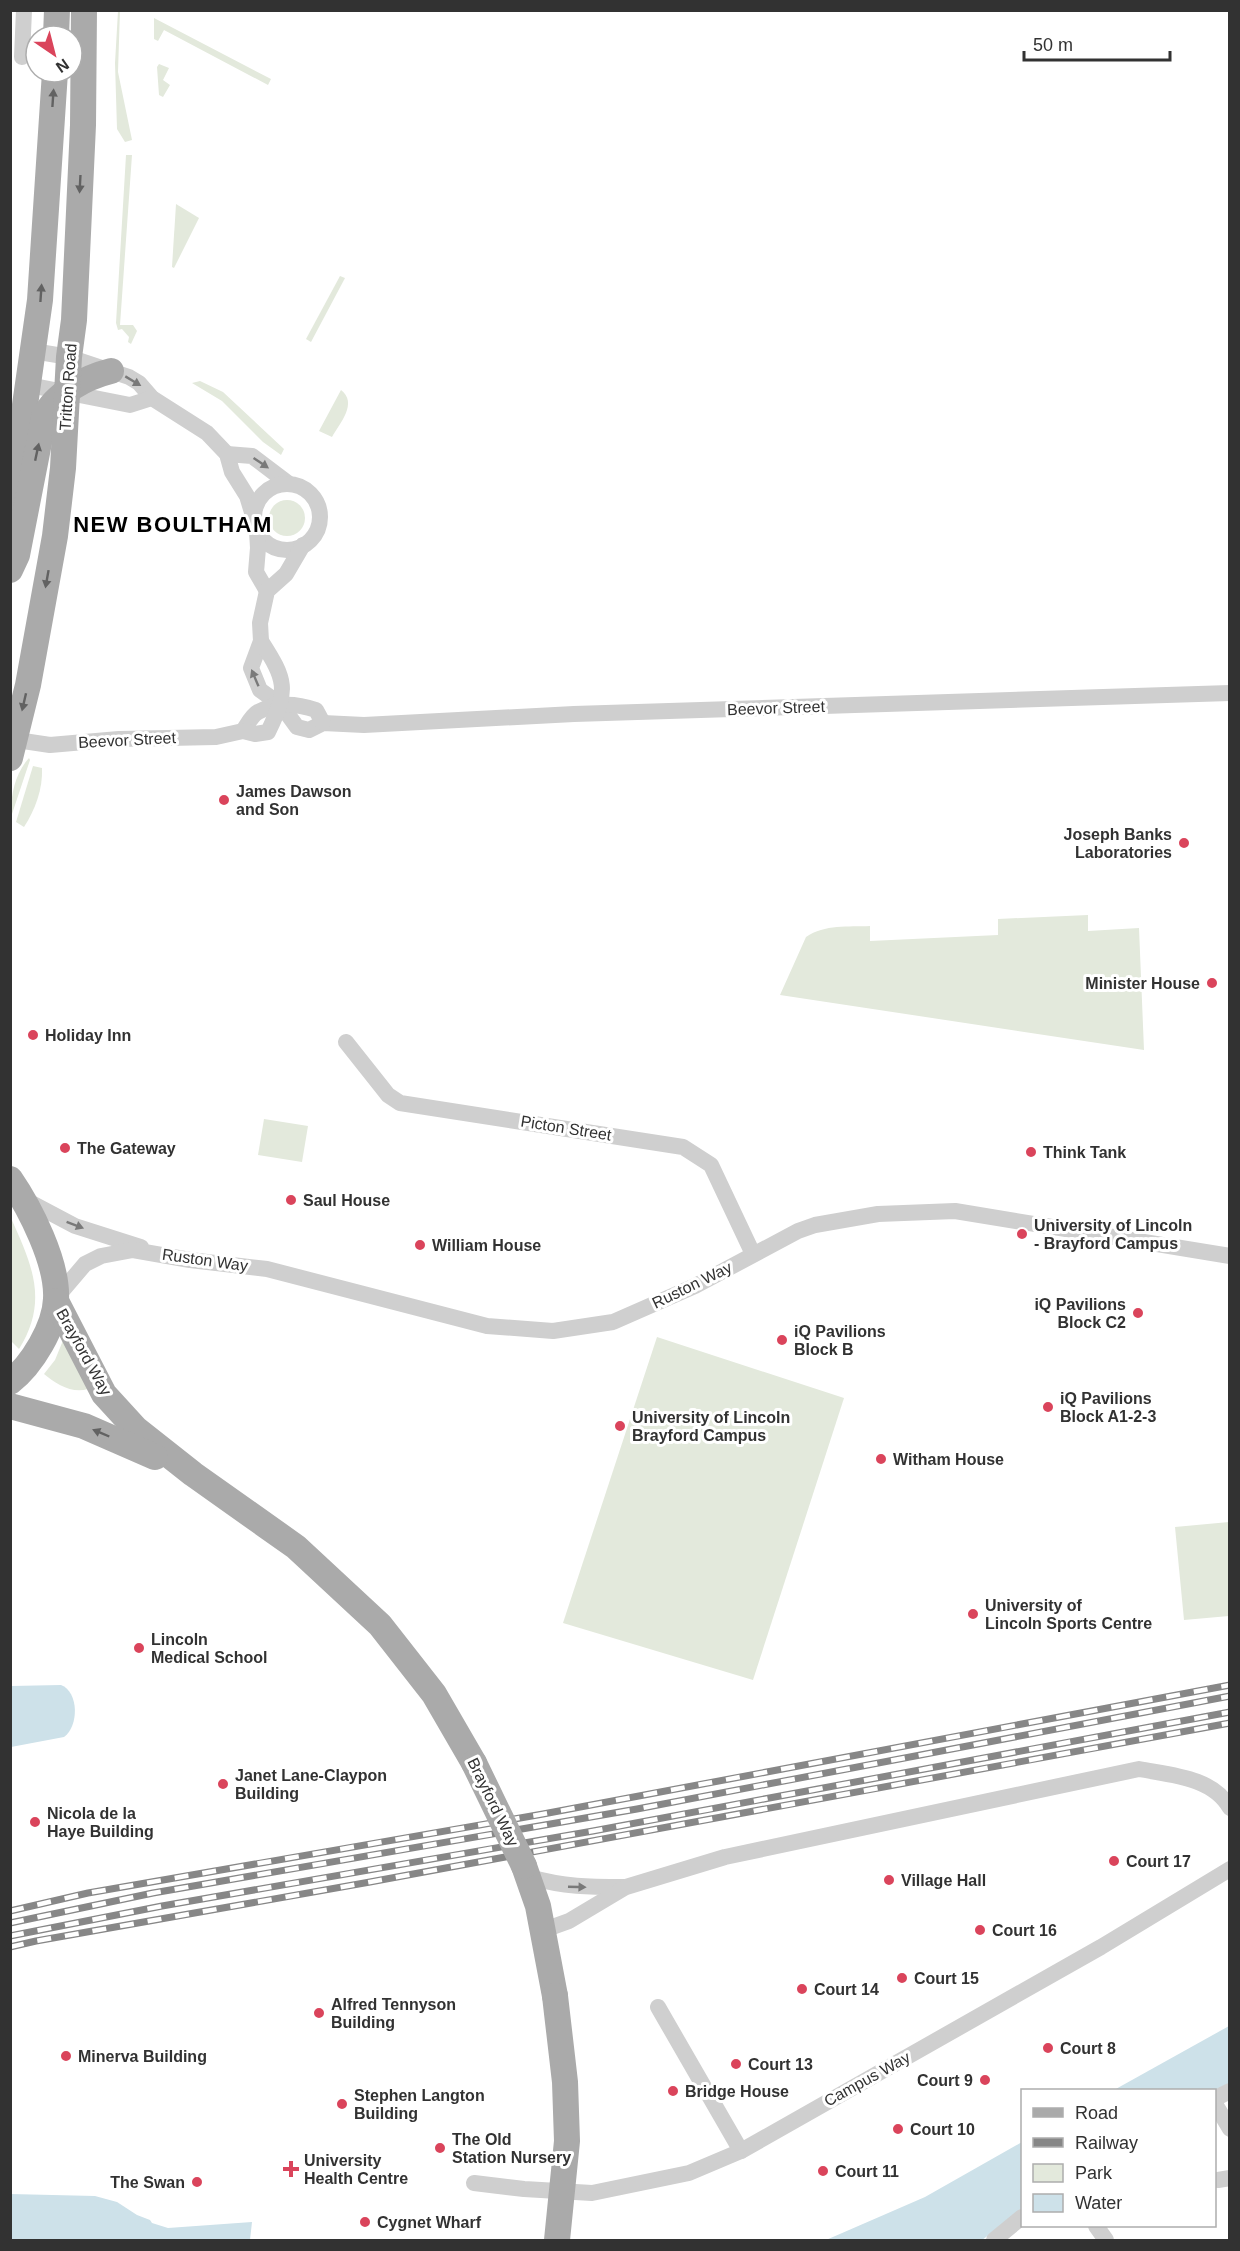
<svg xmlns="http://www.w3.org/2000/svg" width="1240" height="2251" viewBox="0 0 1240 2251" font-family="Arial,sans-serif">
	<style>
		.green { fill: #e3e9dc }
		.water { fill: #cde1e9 }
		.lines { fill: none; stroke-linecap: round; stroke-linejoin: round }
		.street { stroke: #cfcfcf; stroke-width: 16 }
		.primary { stroke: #aaa; stroke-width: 26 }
		.rail-casing { stroke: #878787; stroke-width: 7 }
		.rail { stroke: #fff; stroke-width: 4.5; stroke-dasharray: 14; stroke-linecap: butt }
		.primary-bridge { stroke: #aaa; stroke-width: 26 }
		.oneway { fill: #626262 }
		.oneway2 { fill: #797979 }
		.poi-dot { fill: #da445b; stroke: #fff; stroke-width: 2 }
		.labels { text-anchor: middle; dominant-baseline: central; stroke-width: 6; stroke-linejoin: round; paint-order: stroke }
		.street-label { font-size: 16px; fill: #323232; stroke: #fff }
		.poi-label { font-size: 16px; font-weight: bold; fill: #323232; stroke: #fff; text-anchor: start }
		.district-label { font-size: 22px; font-weight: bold; letter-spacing: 1.5px; fill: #000; stroke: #fff }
	</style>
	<rect width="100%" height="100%" fill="#fff"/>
	<!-- green -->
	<g class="green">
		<polygon points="120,10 118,72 132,140 125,142 117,129 115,63 118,11"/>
		<polygon points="154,18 271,79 268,85 164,30 158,41 154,39"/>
		<polygon points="159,64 169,68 163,80 170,85 163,97 159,95 157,67"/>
		<polygon points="126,155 132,155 120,325 133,325 137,331 131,344 128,342 129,337 122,329 118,330 116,323"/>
		<polygon points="176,204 199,218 174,268 172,267"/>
		<polygon points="340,276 345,278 311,342 306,339"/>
		<polygon points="200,381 223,392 284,449 281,455 263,442 222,401 192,383"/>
		<path d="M341 390C358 403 340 423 332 437L319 431Z"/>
		<circle cx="287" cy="518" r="18"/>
		<path d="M29 758 30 760 11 817C10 797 15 773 29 758Z"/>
		<path d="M33 766 42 768C43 789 35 810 24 827L16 822Z"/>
		<path d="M1088 915V931L1139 928 1144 1050 780 995 806 937C825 924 848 927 870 926V941L998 935V919Z"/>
		<polygon points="264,1119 308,1126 302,1162 258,1155"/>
		<path d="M11 1218C32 1265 49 1301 19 1349L11 1341Z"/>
		<polygon points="657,1337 844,1398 753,1680 563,1623"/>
		<path d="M64 1338 88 1389C72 1394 56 1384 44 1374L55 1360Z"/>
		<polygon points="1229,1522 1229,1616 1184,1620 1175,1527"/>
	</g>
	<!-- water -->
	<g class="water">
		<path d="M61 1685C79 1692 79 1726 64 1737L11 1747V1686Z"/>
		<polygon points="1229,2026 1229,2085 1214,2090 1114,2090"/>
		<polygon points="1022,2142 1022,2210 982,2240 826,2240 925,2197"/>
		<polygon points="10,2194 95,2196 117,2202 137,2215 150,2220 152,2223 168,2228 252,2222 250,2240 11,2240"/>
	</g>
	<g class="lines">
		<!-- street -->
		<g class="street">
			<polyline points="22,57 24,10"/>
			<polyline points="33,351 69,357 129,377 139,383 152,398 207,433 227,454 232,472 247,496 254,519"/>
			<polyline points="29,385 130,405 152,398"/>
			<polyline points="227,454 252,456 289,484"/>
			<circle cx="287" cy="517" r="33"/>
			<polyline points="257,531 258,548 256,572 267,591"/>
			<polyline points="303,545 286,574 267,591 260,623 261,641 251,668 260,690 281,705 297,727 309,730 323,723 364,725 574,714 1230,693"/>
			<path d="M243 731C247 725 252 715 258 712 276 702 298 704 316 710L323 723"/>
			<path d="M10 739 50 745 119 739 216 737 243 731 255 734 268 732C289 689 286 680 261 641"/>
			<polyline points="346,1042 388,1095 400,1103 683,1147 711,1165 753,1254"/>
			<polyline points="24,1199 75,1226 141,1247"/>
			<polyline points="56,1298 85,1264 101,1256 133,1250 190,1260 267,1269 487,1326 553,1331 613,1322 695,1286 798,1231 815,1225 878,1214 955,1211 1230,1256"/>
			<path d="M529 1877C565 1887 588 1887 625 1887"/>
			<path d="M544 1930 569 1921 626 1887 725 1857 1139 1769C1170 1775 1213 1777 1230 1808"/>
			<polyline points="658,2007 741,2151"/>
			<polyline points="1214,2099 1230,2091"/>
			<polyline points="1214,2102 1230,2129"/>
			<polyline points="1218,2180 1230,2178"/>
			<polyline points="474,2183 524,2189 592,2193 689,2173 741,2151 1101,1947 1230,1869"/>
			<polyline points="1096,2226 1106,2240"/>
			<polyline points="994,2240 1022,2217"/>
		</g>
		<!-- primary -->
		<g class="primary">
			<polyline points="56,36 57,10"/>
			<polyline points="10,510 40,300 55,72"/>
			<path d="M10 570 17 555 44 417C55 393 87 377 111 371"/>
			<polyline points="10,758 28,685 55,536 63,468 69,357 74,320 83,125 84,10"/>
			<path d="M10 1179C30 1208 58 1263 56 1299 55 1327 32 1365 10 1382"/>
			<polyline points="56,1301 104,1394 136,1429 193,1474 296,1547 380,1625 434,1694 474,1763"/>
			<polyline points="10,1406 84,1426 155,1457"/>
			<polyline points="524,1866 538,1906 555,1996"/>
		</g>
		<!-- rail casing -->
		<g class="rail-casing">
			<g id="rail">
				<polyline points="10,1911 88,1893 543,1814 1230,1685"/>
				<polyline points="10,1923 153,1893 637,1809 1230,1696"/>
				<polyline points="10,1936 162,1906 593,1831 1230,1712"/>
				<polyline points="10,1947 36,1941 370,1882 1230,1723"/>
			</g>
		</g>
		<!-- rail -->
		<use href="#rail" class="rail"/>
		<!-- primary-bridge -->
		<g class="primary-bridge">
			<polyline points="474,1763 524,1866"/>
			<polyline points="555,1996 565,2082 567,2141 557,2240"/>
		</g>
	</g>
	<!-- one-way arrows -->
	<defs><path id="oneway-solid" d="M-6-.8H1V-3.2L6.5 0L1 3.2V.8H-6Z" transform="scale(1.5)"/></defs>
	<g class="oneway">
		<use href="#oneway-solid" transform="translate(53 98) rotate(-86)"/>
		<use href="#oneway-solid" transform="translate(80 184) rotate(93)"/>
		<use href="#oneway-solid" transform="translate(41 293) rotate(-86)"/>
		<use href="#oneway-solid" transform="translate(37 452) rotate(-78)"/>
		<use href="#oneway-solid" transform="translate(47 579) rotate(100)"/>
		<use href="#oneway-solid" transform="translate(24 702) rotate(103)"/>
		<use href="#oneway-solid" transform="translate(101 1433) rotate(-157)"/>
	</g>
	<g class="oneway2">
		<use href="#oneway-solid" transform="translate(133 381) rotate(31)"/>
		<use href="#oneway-solid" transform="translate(261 463) rotate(34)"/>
		<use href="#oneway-solid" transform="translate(255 678) rotate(-113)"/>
		<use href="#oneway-solid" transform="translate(75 1225) rotate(21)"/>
		<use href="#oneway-solid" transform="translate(577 1887) rotate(2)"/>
	</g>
	<!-- markers -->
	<g class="poi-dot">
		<circle cx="224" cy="800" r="6"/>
		<circle cx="1184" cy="843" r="6"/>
		<circle cx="1212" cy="983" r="6"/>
		<circle cx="33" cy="1035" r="6"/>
		<circle cx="65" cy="1148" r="6"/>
		<circle cx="1031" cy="1152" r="6"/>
		<circle cx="291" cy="1200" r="6"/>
		<circle cx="1022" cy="1234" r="6"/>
		<circle cx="420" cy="1245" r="6"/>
		<circle cx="1138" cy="1313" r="6"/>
		<circle cx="782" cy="1340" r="6"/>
		<circle cx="1048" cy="1407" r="6"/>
		<circle cx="620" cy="1426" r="6"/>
		<circle cx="881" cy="1459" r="6"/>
		<circle cx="973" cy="1614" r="6"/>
		<circle cx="139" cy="1648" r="6"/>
		<circle cx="223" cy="1784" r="6"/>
		<circle cx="35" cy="1822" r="6"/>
		<circle cx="1114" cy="1861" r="6"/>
		<circle cx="889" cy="1880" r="6"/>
		<circle cx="980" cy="1930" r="6"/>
		<circle cx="902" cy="1978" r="6"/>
		<circle cx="802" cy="1989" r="6"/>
		<circle cx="319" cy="2013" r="6"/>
		<circle cx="1048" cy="2048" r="6"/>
		<circle cx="66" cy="2056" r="6"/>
		<circle cx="736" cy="2064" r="6"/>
		<circle cx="985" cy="2080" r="6"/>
		<circle cx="673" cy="2091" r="6"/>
		<circle cx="342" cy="2104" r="6"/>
		<circle cx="898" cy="2129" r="6"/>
		<circle cx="440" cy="2148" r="6"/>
		<path d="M288 2160h6v6h6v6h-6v6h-6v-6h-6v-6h6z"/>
		<circle cx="823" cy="2171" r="6"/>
		<circle cx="197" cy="2182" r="6"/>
		<circle cx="365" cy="2222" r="6"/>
	</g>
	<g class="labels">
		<!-- street labels -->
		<g class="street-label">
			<text transform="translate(68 387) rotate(-86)">Tritton Road</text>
			<text transform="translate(776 708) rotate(-2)">Beevor Street</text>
			<text transform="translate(127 740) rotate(-3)">Beevor Street</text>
			<text transform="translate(566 1128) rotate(9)">Picton Street</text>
			<text transform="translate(205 1260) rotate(8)">Ruston Way</text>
			<text transform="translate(692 1285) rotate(-26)">Ruston Way</text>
			<text transform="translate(84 1352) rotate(61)">Brayford Way</text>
			<text transform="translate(493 1802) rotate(64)">Brayford Way</text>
			<text transform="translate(867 2079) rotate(-29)">Campus Way</text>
		</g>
		<!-- poi labels -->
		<g class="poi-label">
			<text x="236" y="791">James Dawson<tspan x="236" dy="18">and Son</tspan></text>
			<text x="1172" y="834" text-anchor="end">Joseph Banks<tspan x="1172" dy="18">Laboratories</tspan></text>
			<text x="1200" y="983" text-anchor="end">Minister House</text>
			<text x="45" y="1035">Holiday Inn</text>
			<text x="77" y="1148">The Gateway</text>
			<text x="1043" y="1152">Think Tank</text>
			<text x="303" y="1200">Saul House</text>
			<text x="1034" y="1225">University of Lincoln<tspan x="1034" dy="18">- Brayford Campus</tspan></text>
			<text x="432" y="1245">William House</text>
			<text x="1126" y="1304" text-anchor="end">iQ Pavilions<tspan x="1126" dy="18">Block C2</tspan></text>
			<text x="794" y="1331">iQ Pavilions<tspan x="794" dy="18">Block B</tspan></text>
			<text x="1060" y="1398">iQ Pavilions<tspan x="1060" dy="18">Block A1-2-3</tspan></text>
			<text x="632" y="1417">University of Lincoln<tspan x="632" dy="18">Brayford Campus</tspan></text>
			<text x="893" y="1459">Witham House</text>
			<text x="985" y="1605">University of<tspan x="985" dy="18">Lincoln Sports Centre</tspan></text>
			<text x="151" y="1639">Lincoln<tspan x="151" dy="18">Medical School</tspan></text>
			<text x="235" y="1775">Janet Lane-Claypon<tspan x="235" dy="18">Building</tspan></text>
			<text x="47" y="1813">Nicola de la<tspan x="47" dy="18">Haye Building</tspan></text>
			<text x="1126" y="1861">Court 17</text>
			<text x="901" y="1880">Village Hall</text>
			<text x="992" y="1930">Court 16</text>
			<text x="914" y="1978">Court 15</text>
			<text x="814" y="1989">Court 14</text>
			<text x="331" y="2004">Alfred Tennyson<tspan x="331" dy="18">Building</tspan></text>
			<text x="1060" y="2048">Court 8</text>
			<text x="78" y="2056">Minerva Building</text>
			<text x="748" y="2064">Court 13</text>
			<text x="973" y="2080" text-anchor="end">Court 9</text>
			<text x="685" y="2091">Bridge House</text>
			<text x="354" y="2095">Stephen Langton<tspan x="354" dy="18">Building</tspan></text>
			<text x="910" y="2129">Court 10</text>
			<text x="452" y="2139">The Old<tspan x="452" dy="18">Station Nursery</tspan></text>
			<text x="304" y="2160">University<tspan x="304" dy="18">Health Centre</tspan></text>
			<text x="835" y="2171">Court 11</text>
			<text x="185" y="2182" text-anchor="end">The Swan</text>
			<text x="377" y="2222">Cygnet Wharf</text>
		</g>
		<!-- district labels -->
		<g class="district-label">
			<text x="173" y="524">NEW BOULTHAM</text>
		</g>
	</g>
	<!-- border -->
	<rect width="1240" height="2251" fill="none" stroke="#323232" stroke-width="24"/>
	<!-- legend -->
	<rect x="1021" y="2089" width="195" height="138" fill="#ffffff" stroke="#adadad" stroke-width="1.5"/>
	<rect x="1033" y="2108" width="30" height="9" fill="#aaaaaa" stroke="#adadad" stroke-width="1.5"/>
	<text x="1075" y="2119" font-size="18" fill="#323232">Road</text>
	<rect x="1033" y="2138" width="30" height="9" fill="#878787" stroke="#adadad" stroke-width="1.5"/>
	<text x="1075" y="2149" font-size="18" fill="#323232">Railway</text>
	<rect x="1033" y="2164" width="30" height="18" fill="#e3e9dc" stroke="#adadad" stroke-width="1.5"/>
	<text x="1075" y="2179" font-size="18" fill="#323232">Park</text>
	<rect x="1033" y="2194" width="30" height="18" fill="#cde1e9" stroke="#adadad" stroke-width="1.5"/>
	<text x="1075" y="2209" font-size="18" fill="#323232">Water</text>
	<!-- north arrow -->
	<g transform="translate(54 54) rotate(145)"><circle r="28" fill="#ffffff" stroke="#adadad" stroke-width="1.5"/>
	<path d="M0-4.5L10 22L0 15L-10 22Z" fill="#da445b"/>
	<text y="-9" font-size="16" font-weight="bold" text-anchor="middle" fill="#323232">N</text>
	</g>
	<!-- scale -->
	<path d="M1024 51v9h146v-9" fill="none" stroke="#323232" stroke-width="3"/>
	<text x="1033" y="51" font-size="18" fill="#323232" stroke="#ffffff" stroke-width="4.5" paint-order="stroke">50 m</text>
</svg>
